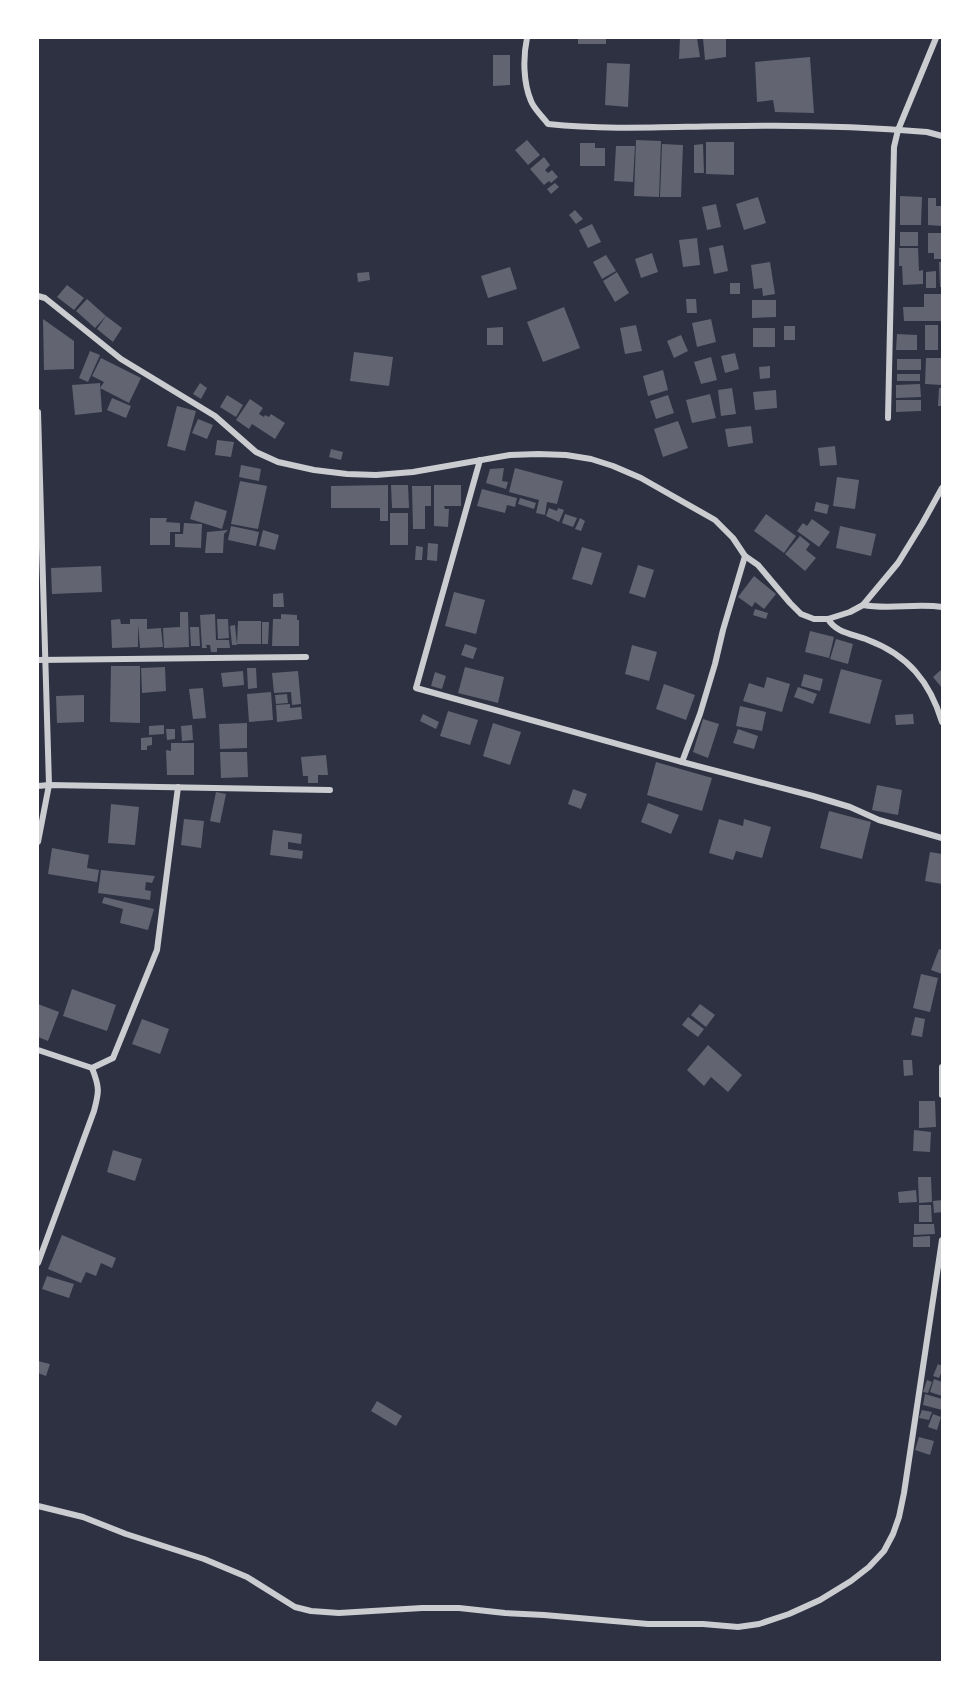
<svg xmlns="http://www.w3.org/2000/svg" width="980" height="1700" viewBox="0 0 980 1700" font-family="Ubuntu,sans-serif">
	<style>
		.building { fill: #626471 }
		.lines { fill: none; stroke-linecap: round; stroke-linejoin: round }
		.minor { stroke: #caccd0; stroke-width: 6 }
	</style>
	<rect width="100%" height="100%" fill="#2d3142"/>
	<!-- building -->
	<g class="building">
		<rect x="578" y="38" width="28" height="6"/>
		<polygon points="680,38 697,38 700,57 679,59"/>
		<polygon points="703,38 726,38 726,57 705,60"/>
		<polygon points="493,55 510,55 510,85 493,86"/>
		<polygon points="810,57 814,113 775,112 773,100 757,102 755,62"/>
		<polygon points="607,63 630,64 628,107 605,105"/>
		<polygon points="527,140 540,155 528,165 515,150"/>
		<polygon points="636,140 661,141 659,197 634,196"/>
		<polygon points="706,142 734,142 734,175 706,174"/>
		<polygon points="580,143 595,143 595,148 605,148 605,166 580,166"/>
		<polygon points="662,144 683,145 681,197 660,197"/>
		<polygon points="703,144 704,173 694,173 694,145"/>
		<polygon points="616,146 635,146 633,182 614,181"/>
		<polygon points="544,157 550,165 545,170 548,173 552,170 558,177 551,183 549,181 544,185 530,169"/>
		<polygon points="555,183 559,187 551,194 547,189"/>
		<polygon points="900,196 922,197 921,225 900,225"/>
		<polygon points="758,197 766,223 744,230 736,204"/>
		<polygon points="928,198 936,198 936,206 942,206 942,226 928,225"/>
		<polygon points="716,204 721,227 707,230 702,207"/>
		<polygon points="575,210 583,219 576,224 569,215"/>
		<polygon points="592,224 601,242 588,248 579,230"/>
		<rect x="900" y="232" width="18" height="14"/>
		<polygon points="928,233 941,233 942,259 934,259 934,253 928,253"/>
		<polygon points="697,238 700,265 683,267 679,240"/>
		<polygon points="723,245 728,271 714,274 709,248"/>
		<polygon points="899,248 918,248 919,271 923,270 923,284 903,285 902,266 899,266"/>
		<polygon points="652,253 658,272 641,278 635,259"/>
		<polygon points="606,255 616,271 602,279 593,262"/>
		<polygon points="770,262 775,294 763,296 762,288 754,289 751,265"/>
		<polygon points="939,262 942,262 942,287 940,287"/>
		<polygon points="510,267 517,289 488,298 481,276"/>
		<polygon points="936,271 936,288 926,288 926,272"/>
		<polygon points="369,272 370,280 358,282 357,273"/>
		<polygon points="617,272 629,293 615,302 603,281"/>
		<rect x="730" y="283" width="10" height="11"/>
		<polygon points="67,285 84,298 74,310 57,297"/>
		<polygon points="924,294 942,294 942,321 904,321 903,307 924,307"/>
		<polygon points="87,299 106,316 95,328 76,311"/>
		<polygon points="686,299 696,299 697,313 687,313"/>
		<polygon points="752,300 776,300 776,317 752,318"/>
		<polygon points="564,307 580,348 543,362 527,322"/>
		<polygon points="106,316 122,328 113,342 97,329"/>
		<polygon points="43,319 74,341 74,369 44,370"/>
		<polygon points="711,319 716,342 697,347 692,323"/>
		<polygon points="636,325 642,351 625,354 620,328"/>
		<rect x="925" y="325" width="13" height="25"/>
		<rect x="784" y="326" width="11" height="14"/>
		<polygon points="503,327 503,345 487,345 487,328"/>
		<rect x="753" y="328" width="22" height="19"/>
		<polygon points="897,334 917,335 917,350 896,350"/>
		<polygon points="681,335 688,351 674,358 667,341"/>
		<polygon points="90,351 100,355 88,382 79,378"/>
		<polygon points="354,352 393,357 389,386 350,381"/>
		<polygon points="735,353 739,369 725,373 721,356"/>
		<polygon points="711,357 717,380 701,384 694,362"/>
		<polygon points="101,358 141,378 129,403 100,388 104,382 92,376"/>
		<polygon points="926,358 942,358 942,385 925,384"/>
		<rect x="897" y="359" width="24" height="11"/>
		<polygon points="770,366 770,378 760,379 759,367"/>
		<polygon points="663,370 668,390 648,396 643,376"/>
		<rect x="897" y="374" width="23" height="7"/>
		<polygon points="100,383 102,412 75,415 72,385"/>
		<polygon points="200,383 207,388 201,399 193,394"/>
		<polygon points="920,384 921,397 896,398 896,385"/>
		<polygon points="732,388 736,414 721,416 718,390"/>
		<polygon points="939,388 942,388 942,406 938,406"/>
		<polygon points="776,390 777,408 755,410 753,392"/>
		<polygon points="710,394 716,418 692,423 686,400"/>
		<polygon points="227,395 243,405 236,417 220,407"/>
		<polygon points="668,395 674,413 656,419 650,401"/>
		<polygon points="112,398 131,406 126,418 107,410"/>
		<polygon points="250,399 263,408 259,414 264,417 265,415 269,417 271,414 285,423 275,439 252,424 249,429 236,420"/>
		<polygon points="896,400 921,400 921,411 896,412"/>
		<polygon points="177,406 196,411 185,451 167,446"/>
		<polygon points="198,419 213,425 207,439 192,433"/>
		<polygon points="678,421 688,448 663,457 654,429"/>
		<polygon points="751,426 753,443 728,447 725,429"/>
		<polygon points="217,440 234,442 231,457 215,455"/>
		<polygon points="835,446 837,465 820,466 818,448"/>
		<polygon points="331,449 343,452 341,460 329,457"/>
		<polygon points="241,465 261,469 259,481 239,477"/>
		<polygon points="504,468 502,481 508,482 506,489 486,483 490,469"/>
		<polygon points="515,468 563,481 557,504 547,502 545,515 536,513 539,500 509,492"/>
		<polygon points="837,477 859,480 855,509 833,506"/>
		<polygon points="240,481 267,486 258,529 231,524"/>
		<polygon points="388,485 388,521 380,521 380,508 331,508 331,486"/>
		<polygon points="391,485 408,485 409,508 392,508"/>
		<polygon points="434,485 461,485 461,506 444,506 445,509 449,509 448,527 434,526"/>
		<polygon points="412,486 431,486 431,506 425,506 425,529 413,529"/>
		<polygon points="482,489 517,498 515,507 507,505 505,513 477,506"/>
		<polygon points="520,498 536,503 534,509 518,504"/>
		<polygon points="195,501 227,511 222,529 190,519"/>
		<polygon points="816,502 829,505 827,514 814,511"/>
		<polygon points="549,508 557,511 558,508 564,510 559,522 546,516"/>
		<rect x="390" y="513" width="18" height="32"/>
		<polygon points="565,514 577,518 573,527 562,523"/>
		<polygon points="766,514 796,536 784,553 754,531"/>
		<polygon points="150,518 167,518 166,522 180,523 180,532 170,532 170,545 150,545"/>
		<polygon points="580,518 585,521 581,531 575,529"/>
		<polygon points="812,519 830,532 819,547 797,531 803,523 807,526"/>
		<polygon points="184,523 202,524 201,548 175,547 175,534 183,534"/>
		<polygon points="231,526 259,532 256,546 228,540"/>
		<polygon points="840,526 876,534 871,556 836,548"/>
		<polygon points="228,530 224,534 223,553 205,553 207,532"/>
		<polygon points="263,530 279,535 275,550 259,546"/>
		<polygon points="800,536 810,544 806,550 816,558 805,571 785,554"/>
		<polygon points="428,543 438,544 437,561 427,560"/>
		<polygon points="416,546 423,547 422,560 415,560"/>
		<polygon points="582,547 602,553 592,585 572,579"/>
		<polygon points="638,565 654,570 645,598 629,593"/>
		<polygon points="101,566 102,592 52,594 51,568"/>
		<polygon points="754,576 776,594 764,609 755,602 752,607 738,597"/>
		<polygon points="454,592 485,600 476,634 445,626"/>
		<polygon points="283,593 284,607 273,607 273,594"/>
		<polygon points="755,609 768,613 766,619 753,615"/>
		<polygon points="180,612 188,612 189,647 164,648 163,628 180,627"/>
		<polygon points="215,614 216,640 229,640 230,648 217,648 217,652 211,652 210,645 206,645 207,648 202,648 200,615"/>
		<polygon points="281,614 297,615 297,620 299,620 299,646 272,646 273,619 281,619"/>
		<polygon points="120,619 121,624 130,624 130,619 147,619 147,629 161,628 163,647 140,648 138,624 138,647 112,648 111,620"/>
		<polygon points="217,619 228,619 229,638 218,639"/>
		<polygon points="238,621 261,621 261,644 237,644"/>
		<polygon points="262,622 269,622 268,644 262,644"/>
		<polygon points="235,625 237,645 232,645 230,626"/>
		<polygon points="190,627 199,627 200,646 191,646"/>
		<polygon points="810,631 834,637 829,658 805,652"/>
		<polygon points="836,639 853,644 848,664 830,659"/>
		<polygon points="465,644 477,648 473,659 461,655"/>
		<polygon points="632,645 657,652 649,681 625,674"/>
		<polygon points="111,666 140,666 140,723 110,722"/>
		<polygon points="165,667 166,691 142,693 141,668"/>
		<polygon points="465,667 504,677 498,703 458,693"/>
		<polygon points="247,668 256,668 257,688 248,689"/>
		<polygon points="841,669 882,680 870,724 829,713"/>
		<polygon points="942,669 942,688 933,677"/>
		<polygon points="243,671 244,685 223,687 221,673"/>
		<polygon points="298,671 301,704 292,705 291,692 274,693 272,673"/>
		<polygon points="435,672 446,676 442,689 431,686"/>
		<polygon points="804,674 823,679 820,691 801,686"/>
		<polygon points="767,677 790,684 782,712 743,701 749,683 764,688"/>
		<polygon points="664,684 695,695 686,720 656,709"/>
		<polygon points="798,687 817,694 813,704 794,697"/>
		<polygon points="203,688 206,718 193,719 189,689"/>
		<polygon points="271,692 273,720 249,722 247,694"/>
		<polygon points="287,694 288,703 276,704 275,695"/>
		<polygon points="84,695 84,722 57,723 56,696"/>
		<polygon points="290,704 290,708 301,707 302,719 277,722 276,705"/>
		<polygon points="740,706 766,712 762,731 736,726"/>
		<polygon points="448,711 478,720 470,745 440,736"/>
		<polygon points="423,714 439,722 436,729 420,721"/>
		<polygon points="913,714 914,724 896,725 895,715"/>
		<polygon points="703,719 719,724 708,758 693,752"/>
		<polygon points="247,723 247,748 220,749 219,724"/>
		<polygon points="493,723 521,732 510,765 483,756"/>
		<polygon points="164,725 164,734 149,735 149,726"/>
		<polygon points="192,725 193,740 182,741 181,726"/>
		<polygon points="166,729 175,729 175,739 167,740"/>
		<polygon points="738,729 758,736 754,749 733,743"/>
		<polygon points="152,737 152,745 147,746 147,750 141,750 141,738"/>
		<polygon points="171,743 194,743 194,775 167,775 166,750 171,751"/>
		<polygon points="220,752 247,752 248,777 221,778"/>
		<polygon points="326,755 328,775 318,775 318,783 308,783 308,776 303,776 301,757"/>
		<polygon points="656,762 712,778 702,811 647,795"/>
		<polygon points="877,785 902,790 898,815 872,810"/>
		<polygon points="573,789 587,794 581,809 568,804"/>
		<polygon points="216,792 226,794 220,823 210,821"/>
		<polygon points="648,803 679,815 671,834 641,822"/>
		<polygon points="111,804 139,807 135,845 108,843"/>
		<polygon points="829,811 871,822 862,859 820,848"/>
		<polygon points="184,819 204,821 201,848 181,845"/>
		<polygon points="719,819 743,826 744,819 771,827 762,858 736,851 733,860 709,853"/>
		<polygon points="273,830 302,834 301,844 288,842 288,849 303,851 302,859 270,855"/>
		<polygon points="52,848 89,855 87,868 99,870 97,882 48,874"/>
		<polygon points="930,852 942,854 942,884 925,881"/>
		<polygon points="101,870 155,876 152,883 146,882 145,890 151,891 150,900 98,893"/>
		<polygon points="104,897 154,909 148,930 120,923 123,909 102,903"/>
		<polygon points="939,949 942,950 942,974 931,970"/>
		<polygon points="921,974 938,978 930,1012 913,1008"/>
		<polygon points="72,989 116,1005 107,1031 63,1016"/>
		<polygon points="38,1004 59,1012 48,1041 38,1037"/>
		<polygon points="700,1004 715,1015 706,1027 691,1015"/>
		<polygon points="688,1017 704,1029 698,1037 682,1025"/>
		<polygon points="915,1017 925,1019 922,1037 911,1035"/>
		<polygon points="142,1019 169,1029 160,1054 132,1044"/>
		<polygon points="708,1045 742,1075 728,1092 711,1077 704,1086 687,1070"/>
		<polygon points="903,1060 912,1060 913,1075 904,1076"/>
		<polygon points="919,1101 935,1101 936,1127 919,1128"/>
		<polygon points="914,1130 931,1132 930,1152 913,1151"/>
		<polygon points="113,1150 142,1159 135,1181 107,1172"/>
		<polygon points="918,1177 931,1177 932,1202 919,1203"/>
		<polygon points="916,1190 917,1202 899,1203 898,1192"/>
		<polygon points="942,1200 942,1212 934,1213 933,1201"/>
		<polygon points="919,1205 931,1205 932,1222 919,1222"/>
		<polygon points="914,1224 934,1224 935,1234 914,1235"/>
		<polygon points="62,1235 116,1258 112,1268 101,1263 96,1276 86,1272 81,1283 48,1269"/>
		<polygon points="930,1236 930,1247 913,1247 913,1237"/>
		<polygon points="47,1276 74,1284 69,1298 42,1289"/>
		<polygon points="38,1361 50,1364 46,1376 38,1373"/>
		<polygon points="938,1364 942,1366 942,1371 939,1378 933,1376"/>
		<polygon points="934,1379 942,1382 942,1396 930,1392"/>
		<polygon points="927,1380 932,1382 928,1393 923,1392"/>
		<polygon points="925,1394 942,1399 942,1410 923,1405"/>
		<polygon points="377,1401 402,1416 396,1426 371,1411"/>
		<polygon points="922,1410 932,1412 929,1420 919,1418"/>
		<polygon points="933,1414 941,1417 937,1430 928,1427"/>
		<polygon points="919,1437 934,1441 930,1455 915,1450"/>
	</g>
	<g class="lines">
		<!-- minor -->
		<g class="minor">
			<path d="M527 38C523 57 523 82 531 101 534 109 543 117 548 124 614 131 679 126 744 126 806 125 866 127 927 132L942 136"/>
			<polyline points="38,296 45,298 121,359 215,416 256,452 278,462 314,470 347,474 376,475 413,472 510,455 538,454 566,455 591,459 613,466 641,478 715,520 733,538 745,556 758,565 790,603 801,614 814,619 828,619 850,612 863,605 898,563 922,524 942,488"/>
			<polyline points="38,412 49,785 38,842"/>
			<polyline points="888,418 894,147 898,130 936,38"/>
			<polyline points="480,460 416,688 682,762"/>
			<polyline points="745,556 723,630 715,664 700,714 682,762 813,796 850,807 879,820 942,838"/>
			<path d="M863 605C889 610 916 603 942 607"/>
			<path d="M828 619C836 633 853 634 868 640 908 655 930 682 942 722"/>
			<polyline points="38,660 306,657"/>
			<polyline points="38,786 49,785 330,790"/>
			<polyline points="38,1050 92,1068 113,1058 157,950 178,787"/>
			<polyline points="942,1067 942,1095"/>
			<path d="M38 1263 94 1111C99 1092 100 1088 92 1068"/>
			<polyline points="38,1506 83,1517 126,1534 204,1559 247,1577 295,1607 311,1611 339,1613 422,1608 459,1608 505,1613 544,1615 648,1624 703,1624 738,1627 759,1624 789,1614 820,1600 851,1581 869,1567 884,1551 893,1534 899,1517 904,1493 942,1240"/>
		</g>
	</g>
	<!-- border -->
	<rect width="980" height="1700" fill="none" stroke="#ffffff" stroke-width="78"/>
</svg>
